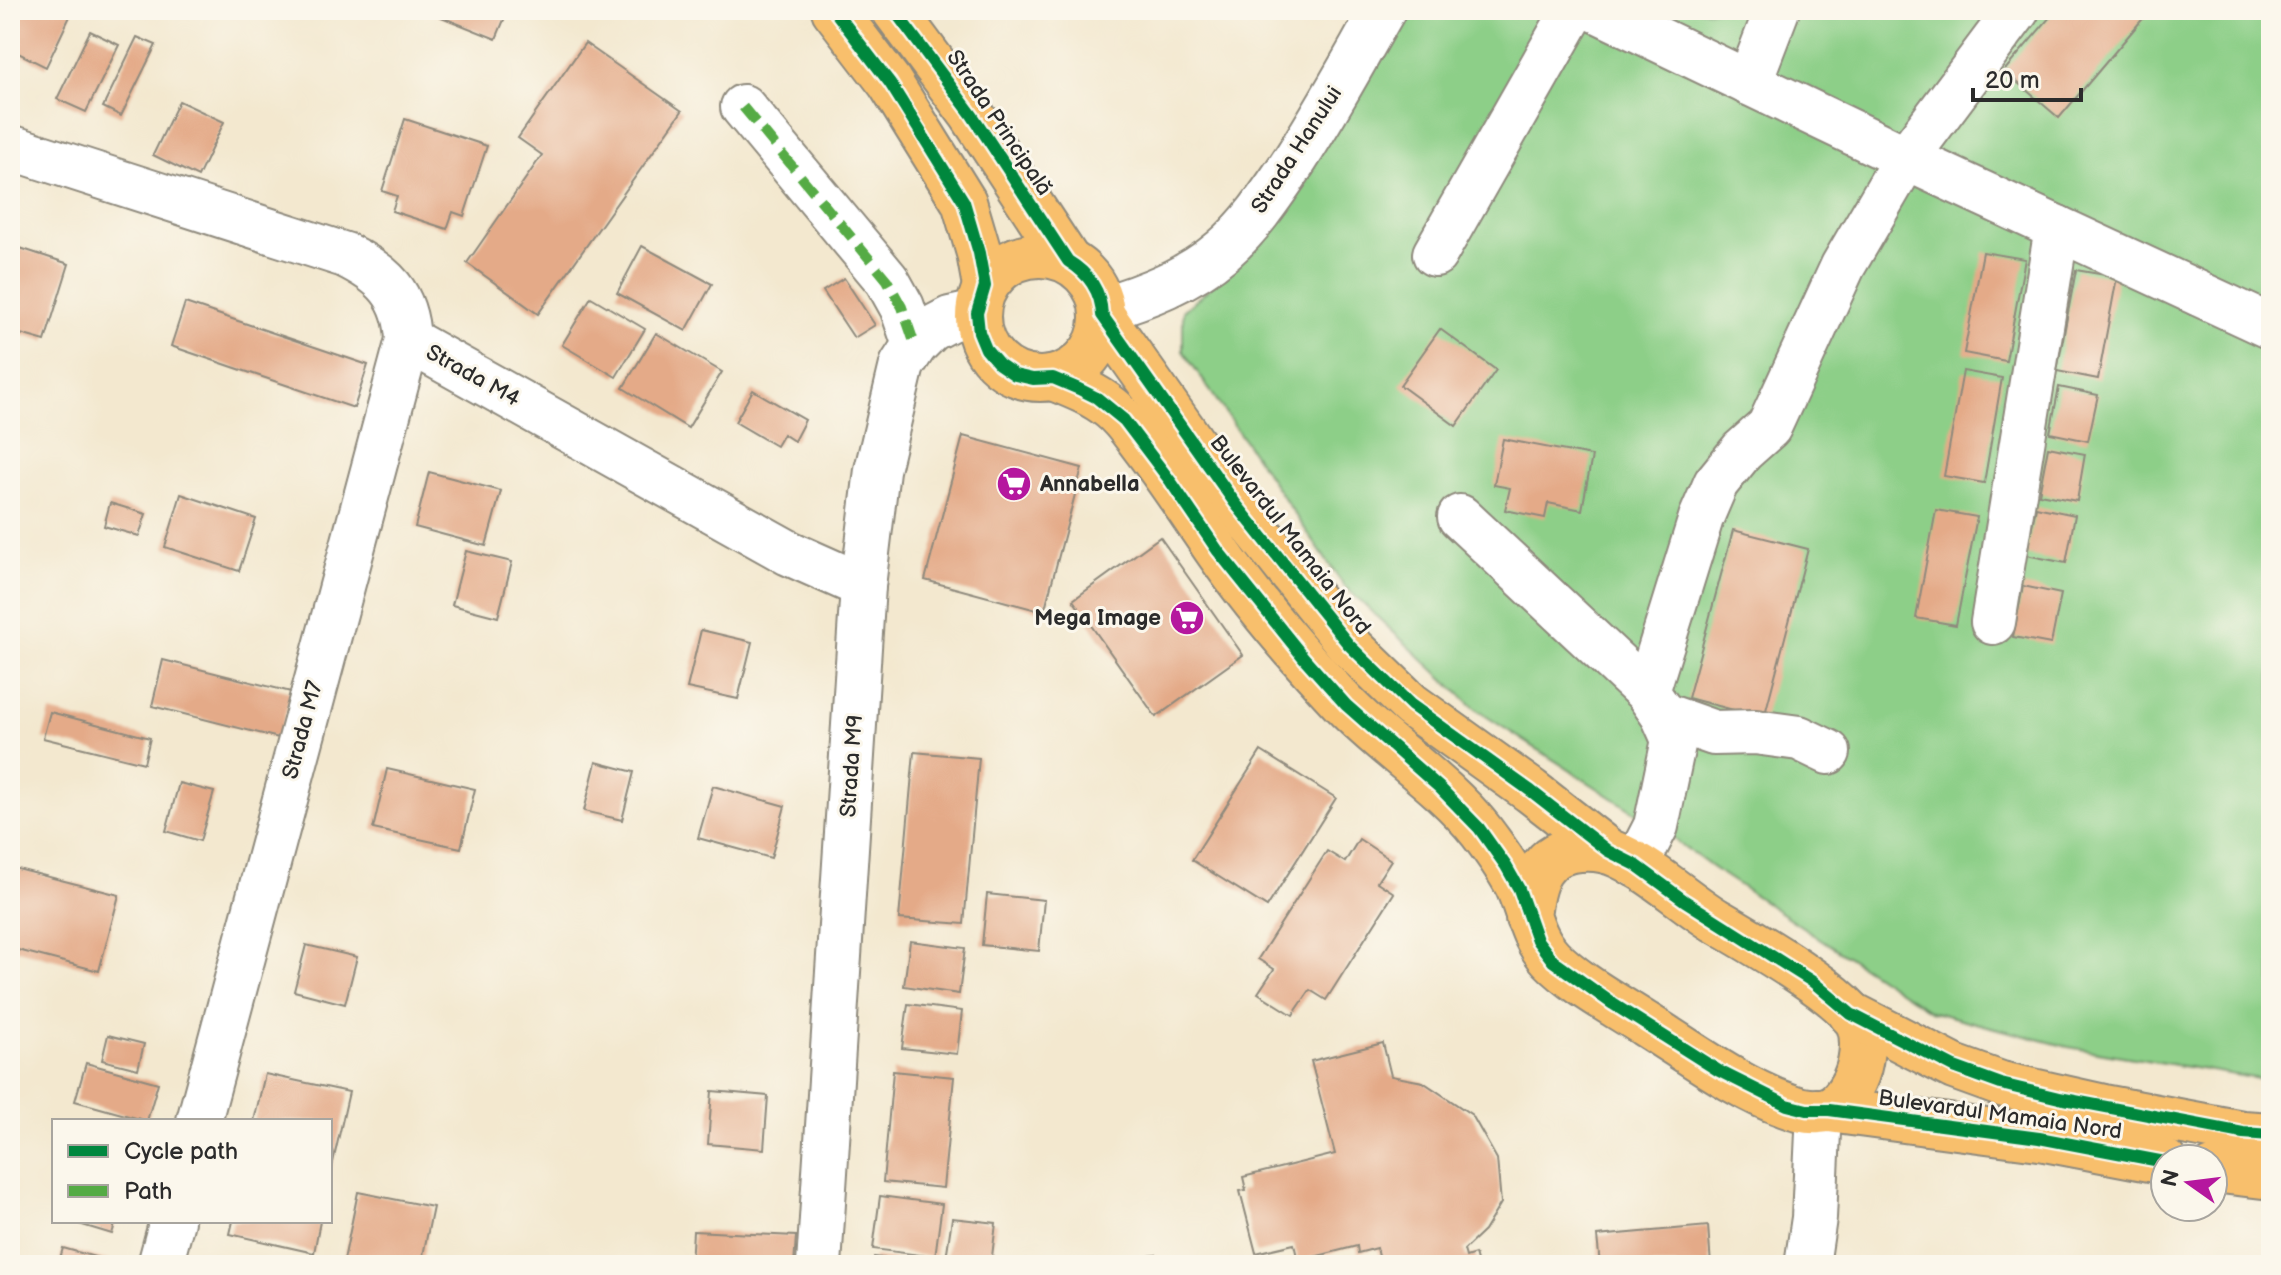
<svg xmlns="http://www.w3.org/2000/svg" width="2281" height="1275" viewBox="0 0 2281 1275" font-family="'Balsamiq Sans',sans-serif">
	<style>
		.green { fill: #8dcf88; stroke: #5c7d5a; stroke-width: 2 }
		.building { fill: #e4aa88 }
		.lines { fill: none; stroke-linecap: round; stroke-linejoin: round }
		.minor-casing { stroke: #8f8a7d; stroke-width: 48 }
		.major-casing { stroke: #8f8a7d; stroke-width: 48 }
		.minor { stroke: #fff; stroke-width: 44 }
		.major { stroke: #f8bf6c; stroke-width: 44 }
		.quiet { stroke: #54ab44; stroke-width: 10; stroke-dasharray: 20 10; stroke-linecap: butt }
		.cycleway-casing { stroke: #fbf7ec; stroke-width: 17 }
		.cycleway { stroke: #00873e; stroke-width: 12 }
		.labels { text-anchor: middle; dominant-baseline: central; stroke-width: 6; stroke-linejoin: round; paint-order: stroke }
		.street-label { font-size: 22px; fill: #2b2b2b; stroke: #fbf7ec }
		.poi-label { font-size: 22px; font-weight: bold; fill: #2b2b2b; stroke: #fbf7ec; text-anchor: start }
	</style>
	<rect width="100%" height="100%" fill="#fbf7ec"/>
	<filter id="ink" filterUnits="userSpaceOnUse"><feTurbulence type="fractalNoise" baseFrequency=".0125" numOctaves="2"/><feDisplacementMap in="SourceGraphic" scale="16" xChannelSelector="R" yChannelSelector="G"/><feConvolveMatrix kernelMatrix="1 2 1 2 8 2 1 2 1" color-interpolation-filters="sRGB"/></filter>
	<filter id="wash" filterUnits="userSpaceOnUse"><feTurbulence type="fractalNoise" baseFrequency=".006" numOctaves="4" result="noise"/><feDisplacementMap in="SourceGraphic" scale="32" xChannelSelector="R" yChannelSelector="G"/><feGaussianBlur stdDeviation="1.8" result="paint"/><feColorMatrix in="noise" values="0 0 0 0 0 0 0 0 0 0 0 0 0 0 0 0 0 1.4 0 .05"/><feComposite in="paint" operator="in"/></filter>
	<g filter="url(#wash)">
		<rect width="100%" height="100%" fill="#f3e8cf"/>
		<!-- green -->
		<polygon class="green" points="1393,10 2271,10 2271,1081 2068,1047 1930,1011 1713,868 1656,826 1478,711 1344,586 1183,351 1183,311 1265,240"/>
		<g id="blocks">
			<!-- building -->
			<g class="building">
				<polygon points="10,10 73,10 46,67 10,49"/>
				<polygon points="424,10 508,10 496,39"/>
				<polygon points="2056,10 2140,10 2146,15 2059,118 2004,71"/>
				<polygon points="90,31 119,45 86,112 57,99"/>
				<polygon points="137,37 156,45 121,116 103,107"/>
				<polygon points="585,43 682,111 538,314 467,263 542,155 518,138"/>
				<polygon points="179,101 224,122 198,177 153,155"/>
				<polygon points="405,119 487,146 464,216 453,212 447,229 392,211 397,196 382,191"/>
				<polygon points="642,246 712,284 686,331 617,293"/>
				<polygon points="20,248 69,264 45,341 10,331 10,279"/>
				<polygon points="1983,252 2025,259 2006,361 1964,353"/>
				<polygon points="2076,270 2117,277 2098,379 2057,371"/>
				<polygon points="844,278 875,325 854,338 823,291"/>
				<polygon points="591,297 645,329 616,377 562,345"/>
				<polygon points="185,303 368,365 354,408 171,346"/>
				<polygon points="1440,329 1496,370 1456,426 1400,385"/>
				<polygon points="656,333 722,372 688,428 623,388"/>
				<polygon points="1963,371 2002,378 1984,483 1944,476"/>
				<polygon points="2059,387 2098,395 2088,441 2050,433"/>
				<polygon points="753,390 805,420 794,441 783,434 776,446 735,422"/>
				<polygon points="963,436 1082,468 1044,612 925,580"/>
				<polygon points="1503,439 1592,456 1582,510 1548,503 1545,518 1505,510 1510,488 1494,485"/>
				<polygon points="2048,447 2085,454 2077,501 2039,494"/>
				<polygon points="429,472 501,491 486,546 415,527"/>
				<polygon points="10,488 17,490 11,515 10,514"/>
				<polygon points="181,494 256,519 239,571 165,547"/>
				<polygon points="110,503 146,514 139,536 104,526"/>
				<polygon points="2036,507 2075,515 2066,563 2026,555"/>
				<polygon points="1936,510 1977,517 1956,625 1916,618"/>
				<polygon points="1733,530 1808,549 1764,718 1688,698"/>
				<polygon points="1160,537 1243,655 1156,717 1073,600"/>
				<polygon points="466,551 512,562 498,617 452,605"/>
				<polygon points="2023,586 2061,594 2051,644 2013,637"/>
				<polygon points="701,630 752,642 738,699 687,688"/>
				<polygon points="163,660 291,692 279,738 152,706"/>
				<polygon points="50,712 150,738 144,763 43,738"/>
				<polygon points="1261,751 1336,798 1267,907 1192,860"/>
				<polygon points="914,752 979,758 964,924 899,919"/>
				<polygon points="596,762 634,772 622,820 584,811"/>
				<polygon points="387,769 475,789 461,848 373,829"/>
				<polygon points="179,783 214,792 200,841 166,831"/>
				<polygon points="713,786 785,806 771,858 698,838"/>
				<polygon points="1359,839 1391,860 1377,882 1394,893 1326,1000 1310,990 1293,1015 1258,993 1274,969 1258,959 1327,851 1345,862"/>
				<polygon points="10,867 119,895 99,971 10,948"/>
				<polygon points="987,894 1044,900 1039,951 982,945"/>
				<polygon points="910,941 965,948 959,994 904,986"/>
				<polygon points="306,945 357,957 345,1004 294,991"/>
				<polygon points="908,1004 962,1011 957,1054 902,1048"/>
				<polygon points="108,1035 144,1044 138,1069 102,1060"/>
				<polygon points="1383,1043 1391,1076 1423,1082 1472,1115 1497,1159 1501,1203 1484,1231 1464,1250 1466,1257 1475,1254 1478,1265 1381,1265 1377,1248 1358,1253 1357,1246 1298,1261 1294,1244 1256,1253 1240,1191 1246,1190 1243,1177 1335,1154 1311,1061"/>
				<polygon points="86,1063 158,1083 147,1121 75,1101"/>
				<polygon points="893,1071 954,1077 943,1188 883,1182"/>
				<polygon points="265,1074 349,1092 331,1171 330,1121 254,1121"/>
				<polygon points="712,1091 768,1096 764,1149 708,1144"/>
				<polygon points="358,1192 433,1207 421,1265 343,1265"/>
				<polygon points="880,1196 942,1204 935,1257 873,1249"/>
				<polygon points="952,1218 996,1223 991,1265 945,1265"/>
				<polygon points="69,1221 116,1221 112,1234"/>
				<polygon points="233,1221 320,1221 314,1253 230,1234"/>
				<polygon points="1708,1226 1711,1265 1600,1265 1597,1236"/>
				<polygon points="693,1231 796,1236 794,1265 691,1265"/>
				<polygon points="63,1248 120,1264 120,1265 58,1265"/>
				<polygon points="1156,1255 1157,1265 1099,1265 1099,1263"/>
				<polygon points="874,1257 920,1263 920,1265 873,1265"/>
			</g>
		</g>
	</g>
	<g filter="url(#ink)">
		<use href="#blocks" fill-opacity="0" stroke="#8f8a7d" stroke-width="2"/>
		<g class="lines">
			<!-- minor casing -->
			<g class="minor-casing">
				<g id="minor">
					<polyline points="1597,10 1906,158 2271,327"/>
					<polyline points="1749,83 1777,10"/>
					<polyline points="743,107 887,280 902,307 915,345"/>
					<path d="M10 147 345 255C384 274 406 294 408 340L199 1121"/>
					<polyline points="1435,254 1574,10"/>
					<path d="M1102 309C1145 296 1188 280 1223 250 1249 228 1270 197 1289 169 1323 118 1352 64 1383 10"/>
					<polyline points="408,340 789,553 863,586"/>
					<polyline points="1460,517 1647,692"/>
					<polyline points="1993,622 2057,228"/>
					<polyline points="1663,715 1714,733 1755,732 1799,738 1828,752"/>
					<polyline points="1636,865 1656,826 1674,740 1663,715 1647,692 1701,518 1716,483 1742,451 1769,427 1843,266 1906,158 2017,10"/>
					<polyline points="160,1265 172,1221"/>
					<polyline points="819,1265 863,586 877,470 902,365 915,345 931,329 950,319 977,313"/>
					<polyline points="1807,1265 1814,1218 1819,1111"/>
				</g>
			</g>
			<!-- major casing -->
			<g class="major-casing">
				<g id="major">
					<polyline points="834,10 890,83 964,202 979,253 985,286"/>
					<polyline points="894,10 972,115 1068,261"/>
					<circle cx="1040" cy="317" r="62"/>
					<polyline points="1102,315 1235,503 1349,645 1411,705 1531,791 1608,851"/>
					<path d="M1053 378C1073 386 1094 394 1111 408 1124 418 1133 432 1143 445 1170 480 1193 516 1218 552 1255 605 1299 656 1343 703 1386 748 1442 782 1481 831 1494 848 1507 866 1517 885 1529 911 1531 937 1551 958 1575 983 1616 1005 1645 1024 1690 1052 1736 1087 1786 1105 1796 1109 1809 1112 1819 1111 1836 1111 1847 1095 1854 1081 1861 1066 1865 1042 1859 1025 1846 995 1746 938 1715 920 1683 900 1654 872 1620 856 1608 850 1594 848 1580 849 1540 851 1531 883 1528 918"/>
					<polyline points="1851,1014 1954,1067 2001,1084 2104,1107 2243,1133 2271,1135"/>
					<polyline points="1829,1110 2039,1138 2165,1162"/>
					<polyline points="2213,1170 2271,1177"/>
				</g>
			</g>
			<!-- minor -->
			<use href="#minor" class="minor"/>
			<!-- major -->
			<use href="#major" class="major"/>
			<!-- quiet -->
			<polyline class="quiet" points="743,107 887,280 902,307 915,345"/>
			<!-- cycleway casing -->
			<g class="cycleway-casing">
				<g id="cycleway">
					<polyline points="834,10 890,83 964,202 979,253 985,286 977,313 979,332 986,349 999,364 1015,375 1033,379 1053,378 1079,389 1097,398 1124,420 1171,482 1218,551 1304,658 1346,705 1440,788 1479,828 1506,866 1519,889 1537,940 1553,961 1613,1004 1719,1071 1787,1105 1807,1110 1829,1110 2039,1138 2165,1162"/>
					<path d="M894 10 972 115 1068 261C1088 273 1101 291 1102 315L1235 503 1349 645 1411 705 1531 791 1608 851 1636 865 1685 901 1813 982 1851 1014 1954 1067 2001 1084 2059 1098 2243 1133 2271 1135"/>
				</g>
			</g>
			<!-- cycleway -->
			<use href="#cycleway" class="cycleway"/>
		</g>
	</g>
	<!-- icons -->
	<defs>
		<g id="supermarket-disc" transform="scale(1.8)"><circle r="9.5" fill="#b5179e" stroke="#fbf7ec"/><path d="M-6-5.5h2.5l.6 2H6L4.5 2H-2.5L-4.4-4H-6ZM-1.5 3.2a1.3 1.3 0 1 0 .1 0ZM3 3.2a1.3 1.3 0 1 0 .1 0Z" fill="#fff"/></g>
	</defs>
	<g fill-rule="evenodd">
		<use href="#supermarket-disc" x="1014" y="484"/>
		<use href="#supermarket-disc" x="1187" y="618"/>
	</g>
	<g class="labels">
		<!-- street labels -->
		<g class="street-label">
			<text transform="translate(999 123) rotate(56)">Strada Principală</text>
			<text transform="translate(1297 150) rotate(-57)">Strada Hanului</text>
			<text transform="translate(473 376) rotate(29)">Strada M4</text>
			<text transform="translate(1290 535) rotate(52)">Bulevardul Mamaia Nord</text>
			<text transform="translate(303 730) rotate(-75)">Strada M7</text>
			<text transform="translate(852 766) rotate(-86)">Strada M9</text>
			<text transform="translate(2000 1115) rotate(8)">Bulevardul Mamaia Nord</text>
		</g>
		<!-- poi labels -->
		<g class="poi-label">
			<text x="1040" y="484">Annabella</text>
			<text x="1161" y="618" text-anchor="end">Mega Image</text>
		</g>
	</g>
	<!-- margin -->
	<rect width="2281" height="1275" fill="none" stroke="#fbf7ec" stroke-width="40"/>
	<!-- legend -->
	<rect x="52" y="1119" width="280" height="104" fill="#fbf7ec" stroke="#a8a59f" stroke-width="2"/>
	<rect x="68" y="1145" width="40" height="12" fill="#00873e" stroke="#a8a59f" stroke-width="2"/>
	<text x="124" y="1159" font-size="24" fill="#2b2b2b">Cycle path</text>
	<rect x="68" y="1185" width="40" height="12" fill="#54ab44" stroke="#a8a59f" stroke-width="2"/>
	<text x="124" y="1199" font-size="24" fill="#2b2b2b">Path</text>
	<!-- north arrow -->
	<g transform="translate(2189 1183) rotate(284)"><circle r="38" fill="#fbf7ec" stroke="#a8a59f" stroke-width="2"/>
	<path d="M0-6L14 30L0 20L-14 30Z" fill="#b5179e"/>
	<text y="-12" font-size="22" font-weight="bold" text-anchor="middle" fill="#2b2b2b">N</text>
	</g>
	<!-- scale -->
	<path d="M1973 88v12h108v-12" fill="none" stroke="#2b2b2b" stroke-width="4"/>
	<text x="1985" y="88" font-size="24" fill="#2b2b2b" stroke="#fbf7ec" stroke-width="6" paint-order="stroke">20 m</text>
</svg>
